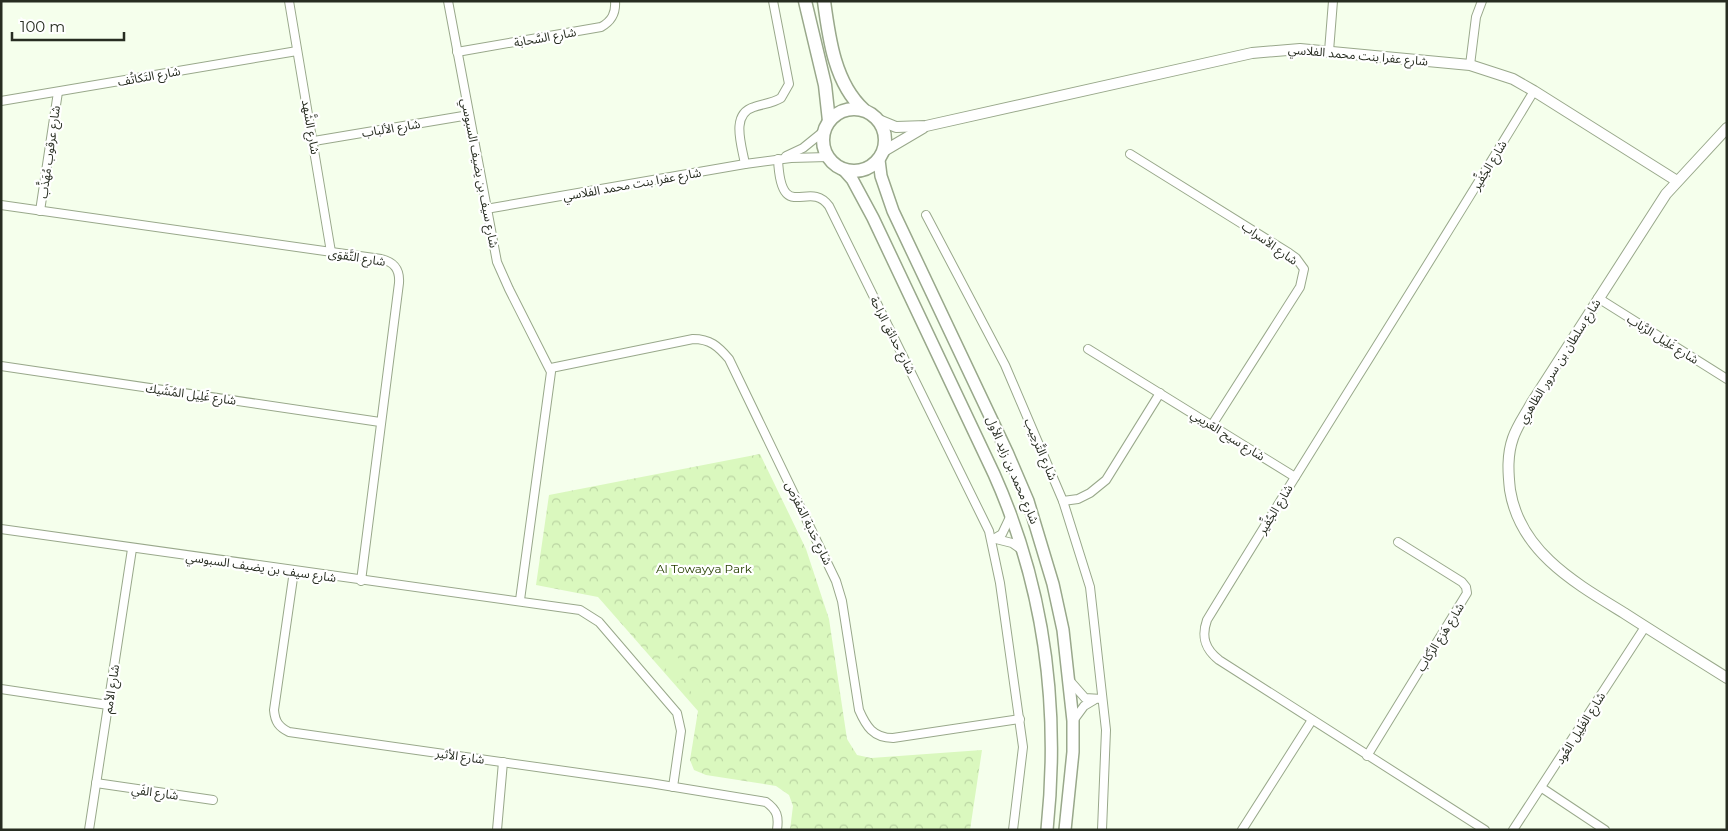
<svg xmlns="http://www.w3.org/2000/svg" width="1728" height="831" viewBox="0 0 1728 831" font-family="Montserrat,'Noto Sans Arabic',sans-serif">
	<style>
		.forest { fill: url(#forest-crowns) }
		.garden { fill: #daf8be }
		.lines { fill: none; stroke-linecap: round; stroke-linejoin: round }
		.minor-casing { stroke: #99a88b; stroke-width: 10 }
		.tertiary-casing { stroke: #99a88b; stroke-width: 12 }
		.secondary-casing { stroke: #99a88b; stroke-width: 14 }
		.primary-casing { stroke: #99a88b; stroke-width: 15 }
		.minor { stroke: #fff; stroke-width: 8 }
		.tertiary { stroke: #fff; stroke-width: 10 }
		.secondary { stroke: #fff; stroke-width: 11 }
		.primary { stroke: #fff; stroke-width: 12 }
		.labels { text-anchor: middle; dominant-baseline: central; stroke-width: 4.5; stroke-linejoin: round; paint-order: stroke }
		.street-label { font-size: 12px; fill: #272d21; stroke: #fff }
		.park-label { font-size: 12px; fill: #264000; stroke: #fff }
	</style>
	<defs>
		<pattern id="forest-crowns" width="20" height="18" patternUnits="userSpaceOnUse" patternTransform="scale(1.25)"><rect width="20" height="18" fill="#daf8be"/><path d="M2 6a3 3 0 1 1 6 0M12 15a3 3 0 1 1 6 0" fill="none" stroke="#bbd5a3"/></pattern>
	</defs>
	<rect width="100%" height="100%" fill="#f5ffec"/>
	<!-- forest -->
	<polygon class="forest" points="760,454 806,549 829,619 847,739 857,755 871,758 982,750 970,830 790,830 793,806 789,795 776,786 706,775 694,770 690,760 698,711 598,597 536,585 549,495"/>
	<!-- garden -->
	<g class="garden">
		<polygon points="670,649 690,671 678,682 658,660"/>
		<polygon points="693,680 706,694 699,701 686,686"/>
	</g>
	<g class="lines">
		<!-- minor casing -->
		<g class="minor-casing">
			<g id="minor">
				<polyline points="289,1 331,252"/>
				<polyline points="448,1 497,262 509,289 551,372 520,600"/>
				<polyline points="1329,51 1333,1"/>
				<path d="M457 52 601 27C612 21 616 13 615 1"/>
				<polyline points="1470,65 1476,17 1482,1"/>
				<polyline points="1,101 297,51"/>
				<polyline points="314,141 469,115"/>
				<polyline points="1130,154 1289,253 1296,258 1304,269 1300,287 1212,425"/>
				<polyline points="786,156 803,148 824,131"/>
				<path d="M778 159C781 226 809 178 829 206L989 531 1000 583 1023 747 1013 830"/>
				<path d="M745 164C742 146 730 114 754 107 763 104 773 103 781 98L789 84 773 1"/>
				<path d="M1 205 381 259C394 262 400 269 399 283L361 581"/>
				<polyline points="486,209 745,164 791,158 828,157"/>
				<polyline points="40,211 58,92"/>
				<polyline points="926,215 1005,365 1063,501 1090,587 1106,730 1102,830"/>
				<polyline points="1598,298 1727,379"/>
				<polyline points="1088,349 1295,477"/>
				<polyline points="1,366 380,422"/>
				<path d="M551 368 693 339C710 339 718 346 729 359L836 581 842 601 859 710C866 726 873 738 893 738L1020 719"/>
				<polyline points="1063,501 1078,499 1090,493 1106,480 1160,393"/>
				<polyline points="1,529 580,610 599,622 677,713 681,731 673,787"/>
				<polyline points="996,539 1012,543 1022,550"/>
				<polyline points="992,540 1002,534 1011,515"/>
				<path d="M294 571 274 710C275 722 279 727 289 732L650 783 766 802C777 810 779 816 777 830"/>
				<polyline points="1070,681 1085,698 1102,699"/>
				<polyline points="1,689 108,705"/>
				<polyline points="1073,721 1084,706 1094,700"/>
				<polyline points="1367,756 1467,593 1466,587 1462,582 1398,542"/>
				<polyline points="96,783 213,800"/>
				<polyline points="1542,788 1605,830"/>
				<polyline points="89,830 132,549"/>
				<polyline points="497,830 503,762"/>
				<polyline points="1242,830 1312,720"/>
				<path d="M1485 830 1219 660C1205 649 1201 637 1207 620 1315 443 1427 268 1534 91"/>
				<polyline points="1513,830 1645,627"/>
			</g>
		</g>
		<!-- tertiary casing -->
		<g class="tertiary-casing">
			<g id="tertiary">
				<polyline points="879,120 896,127 926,126 1252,53 1300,49 1470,65 1513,79 1534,91 1677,181"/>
				<path d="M1727 128 1666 194 1531 404C1525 415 1517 426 1513 438 1507 455 1508 472 1510 490 1520 552 1575 583 1624 613 1658 635 1692 656 1727 678"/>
				<polyline points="884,151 923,128"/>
			</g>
		</g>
		<!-- secondary casing -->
		<g class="secondary-casing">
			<g id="secondary">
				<polyline points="879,160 881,176 893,211 1007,452 1028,501 1053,584 1063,630 1073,721 1073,752 1065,830"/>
				<path d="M844 170 852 179 873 218 994 474C1045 588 1060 706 1047 830"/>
			</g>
		</g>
		<!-- primary casing -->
		<g class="primary-casing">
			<g id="primary">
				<polyline points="805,1 825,85 829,121"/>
				<path d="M824 1C829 39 835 84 864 110"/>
				<circle cx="854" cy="140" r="31"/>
			</g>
		</g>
		<!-- minor -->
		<use href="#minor" class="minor"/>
		<!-- tertiary -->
		<use href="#tertiary" class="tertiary"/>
		<!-- secondary -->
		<use href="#secondary" class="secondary"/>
		<!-- primary -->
		<use href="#primary" class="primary"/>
	</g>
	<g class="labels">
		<!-- street labels -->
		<g class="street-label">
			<text transform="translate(545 37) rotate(-10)">شارع السَّحابة</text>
			<text transform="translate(1358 55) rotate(5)">شارع عفرا بنت محمد الفلاسي</text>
			<text transform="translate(149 76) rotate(-10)">شارع التَكاتُف</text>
			<text transform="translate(311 127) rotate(80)">شارع الشَّهد</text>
			<text transform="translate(391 128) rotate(-9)">شارع الألباب</text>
			<text transform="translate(49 152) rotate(-82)">شارع عرقوب مُهَذَّب</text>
			<text transform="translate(1489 165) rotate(-59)">شارع الجُفِّير</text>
			<text transform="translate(480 173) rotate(79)">شارع سيف بن يضيف السبوسي</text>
			<text transform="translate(632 184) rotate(-10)">شارع عفرا بنت محمد الفلاسي</text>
			<text transform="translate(1270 243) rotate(35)">شارع الأسراب</text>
			<text transform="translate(357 257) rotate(9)">شارع التَّقوَى</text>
			<text transform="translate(893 335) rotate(63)">شارع حدائق الراحة</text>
			<text transform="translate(1663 339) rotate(32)">شارع غَلِيل الرَّباب</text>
			<text transform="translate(1559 361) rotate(-58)">شارع سلطان بن سرور الظاهري</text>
			<text transform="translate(191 394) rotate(8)">شارع غَلِيل المُشَيك</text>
			<text transform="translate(1228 435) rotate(32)">شارع سيح العَريبي</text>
			<text transform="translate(1041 449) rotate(67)">شارع التَّرحِيب</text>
			<text transform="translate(1013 470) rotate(67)">شارع محمد بن زايد الأول</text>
			<text transform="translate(1275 509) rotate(-59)">شارع الجُفِّير</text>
			<text transform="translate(809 523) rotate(64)">شارع حَدبة المَفرَص</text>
			<text transform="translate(261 567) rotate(8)">شارع سيف بن يضيف السبوسي</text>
			<text transform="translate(1440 637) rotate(-58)">شارع هَزع الرِّكاب</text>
			<text transform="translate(111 689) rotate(-81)">شارع الأمم</text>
			<text transform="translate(1580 728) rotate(-58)">شارع الغَلِيل العُود</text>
			<text transform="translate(460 756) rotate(8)">شارع الأثير</text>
			<text transform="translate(155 792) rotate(8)">شارع الفَي</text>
		</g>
		<!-- park labels -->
		<g class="park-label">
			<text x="704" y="568">Al Towayya Park</text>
		</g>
	</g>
	<!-- border -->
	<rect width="1728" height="831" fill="none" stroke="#272d21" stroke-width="5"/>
	<!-- scale -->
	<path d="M12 32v8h112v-8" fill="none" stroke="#272d21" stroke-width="2.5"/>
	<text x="20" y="32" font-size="15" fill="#272d21" stroke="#ffffff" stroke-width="4" paint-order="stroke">100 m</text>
</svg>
